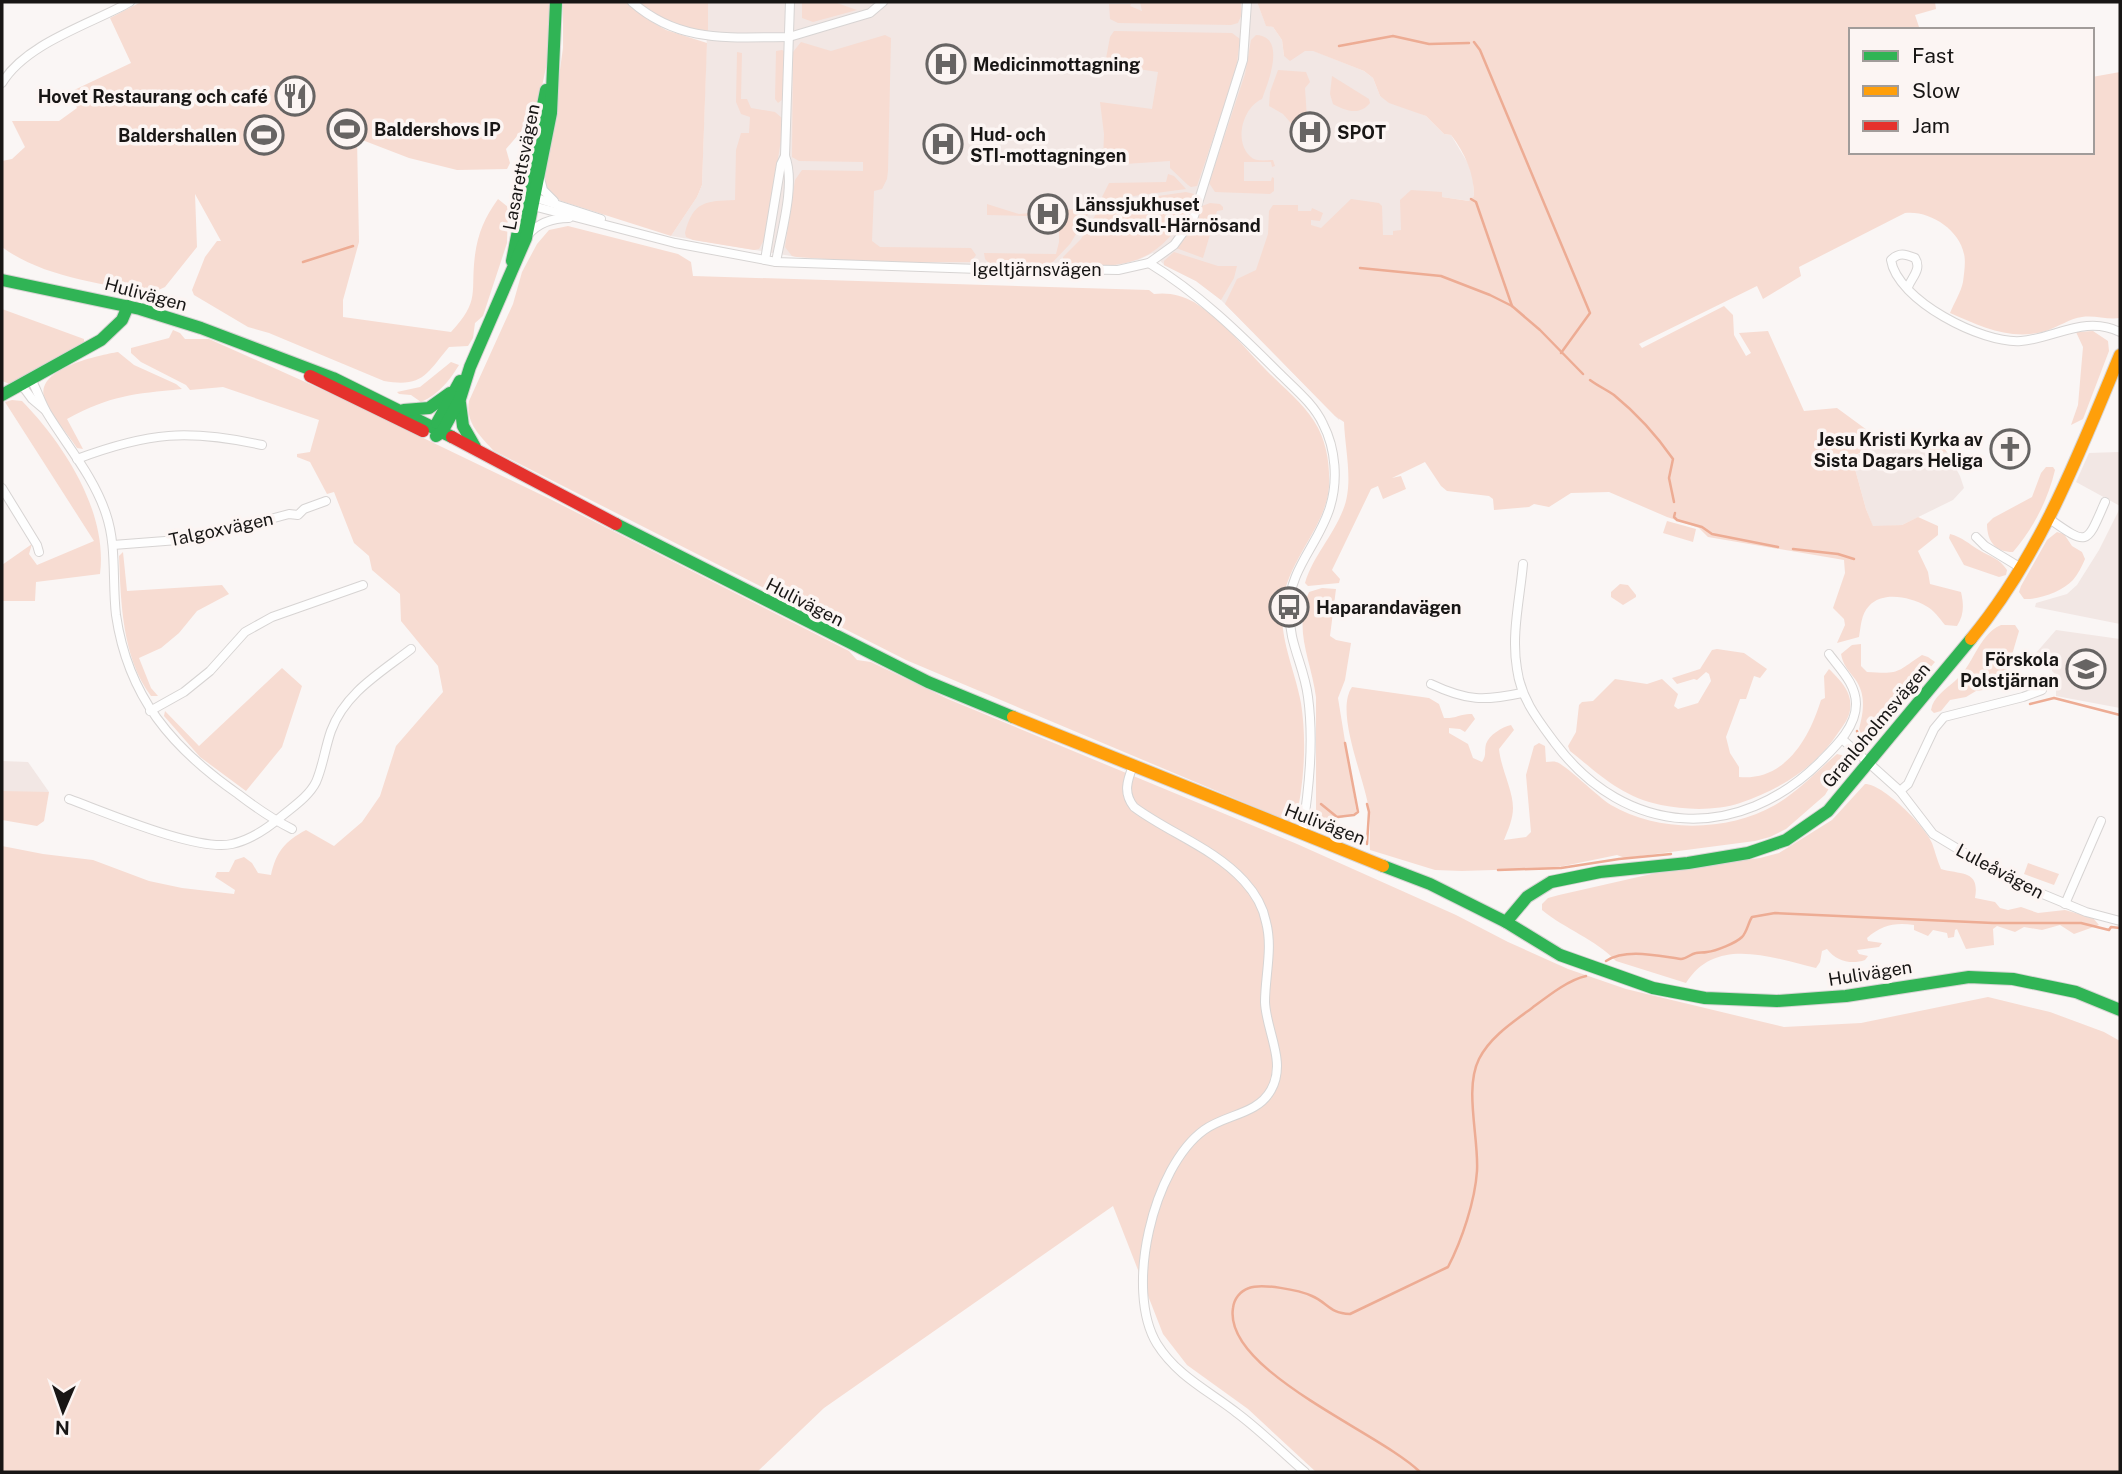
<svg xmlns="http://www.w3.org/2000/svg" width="2122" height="1474" viewBox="0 0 2122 1474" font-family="'Public Sans',sans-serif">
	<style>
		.built { fill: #f2e7e4 }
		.green { fill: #f7dcd2 }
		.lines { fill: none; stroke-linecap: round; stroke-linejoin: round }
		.stream { stroke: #edac94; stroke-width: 2.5 }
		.street-casing { stroke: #d7d4d3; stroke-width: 10 }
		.fast-casing { stroke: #d7d4d3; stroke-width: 14 }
		.slow-casing { stroke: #d7d4d3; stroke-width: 14 }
		.jam-casing { stroke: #d7d4d3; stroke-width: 14 }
		.street { stroke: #fefefe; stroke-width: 8 }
		.fast { stroke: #30b455; stroke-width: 12 }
		.slow { stroke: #ff9f0a; stroke-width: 12 }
		.jam { stroke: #e5322d; stroke-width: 12 }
		.labels { text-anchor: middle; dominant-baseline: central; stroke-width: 7; stroke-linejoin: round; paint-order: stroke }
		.poi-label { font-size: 18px; font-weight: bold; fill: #181615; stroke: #fcf5f3; text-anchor: start }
		.street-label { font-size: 18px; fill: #181615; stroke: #fcf5f3 }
	</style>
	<rect width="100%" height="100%" fill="#faf6f5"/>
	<!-- built -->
	<g class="built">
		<polygon points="708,2 1257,2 1266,25 1273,27 1282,40 1284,56 1305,50 1314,51 1364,71 1373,78 1380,96 1426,116 1444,134 1451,135 1469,165 1473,178 1474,196 1470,201 1442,197 1339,420 1221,300 1196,281 1164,265 1153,253 1138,260 1111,266 871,262 797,257 671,236 697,197 702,185"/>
		<polygon points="1884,446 1947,452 1960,476 1964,488 1953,500 1902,525 1873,527 1866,509 1852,458 1871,447"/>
		<polygon points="2118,452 2120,453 2120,506 2076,482 2089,453"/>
		<polygon points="2120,508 2120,624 2035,607 2036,603 2067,594 2077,585 2099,550"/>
		<polygon points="2056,630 2120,639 2120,708 2056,696 2056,675 2052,671 2052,667 2036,653"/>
		<polygon points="2,761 28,762 49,792 13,796 2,793"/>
	</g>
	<!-- green -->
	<g class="green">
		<path d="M141 2H549L550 49 536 114 506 149 510 163 507 169 457 170 409 158 357 138 359 242 343 300V317L451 332C481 300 470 293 475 255 478 233 485 217 498 199L508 207 507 243 483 316 475 323 473 338 468 346 449 347C427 373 423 388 384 381L269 333 248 327 194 295 192 290 205 257 217 241H221L195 194 197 247 165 287 152 293C103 284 42 277 2 247V161L12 159 25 147 12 121H59L77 108 70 92 131 63 110 18Z"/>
		<polygon points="563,2 626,2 647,19 666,30 707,43 702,185 697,197 671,236 561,201 547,191 545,176 563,48"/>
		<path d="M637 2H708V31C682 34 656 16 637 2Z"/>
		<polygon points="802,2 834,2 857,10 813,22 802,18"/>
		<polygon points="1134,2 1241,2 1241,16 1238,23 1231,25 1118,23 1110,19 1109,4 1131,4 1130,6 1142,11 1140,2"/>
		<path d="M1257 2H1935L1936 9 1915 15 1920 30H1851V152H2092V77L2120 72V318C2107 320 2095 315 2082 317 2071 318 2058 327 2046 331 2011 341 1982 327 1950 313 1954 303 1961 292 1963 282 1964 274 1966 261 1964 254 1959 229 1929 210 1905 213L1799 267 1801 276 1763 299 1757 286 1639 344 1642 348 1724 306 1733 315 1734 335 1746 356 1751 353 1739 333 1768 331 1804 411 1837 408 1882 441 1925 445 1939 442 1947 452C1917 450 1876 437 1852 458L1866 509 1873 526 1902 525 1918 517 1938 526V535L1918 551 1928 572 1930 584 1961 592C1964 605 1964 615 1957 626L1945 625C1940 619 1934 610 1926 606 1910 597 1883 591 1869 606 1861 614 1861 626 1859 637L1837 643 1845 625 1844 619 1833 608 1845 573 1844 560 1708 537 1699 528 1667 517 1609 492 1571 493 1549 507 1534 504 1529 507 1494 510 1493 499 1489 496 1447 491 1441 486 1425 462 1392 478 1401 476 1406 489 1383 499 1378 486 1371 489 1332 570 1340 579 1339 583 1308 586 1305 583C1313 556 1333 536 1343 510 1354 484 1345 450 1344 422L1335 416 1225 304 1237 279 1256 270 1268 234 1269 211 1273 205H1298V211H1311L1312 208 1323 213 1320 221 1311 220V225L1321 228 1351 199 1379 203 1382 206 1383 235H1393V231L1401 230 1400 200 1411 190 1442 192V197L1469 201 1474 196C1474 173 1465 153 1451 135L1444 134 1426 116 1389 103 1380 96 1373 78 1364 71 1313 51H1305L1290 61 1284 56 1282 40 1273 27 1266 26Z"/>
		<polygon points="1114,31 1232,33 1240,39 1236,70 1197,186 1191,187 1188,185 1170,168 1170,161 1110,165 1103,161 1104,134 1100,102 1152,109 1158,72 1105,64 1110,37"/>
		<polygon points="885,35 891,38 888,171 887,179 882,189 874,191 872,241 880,247 971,248 976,255 971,262 871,262 797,257 792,256 785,247 795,180 802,170 863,171 863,162 799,161 792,157 793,52 801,42 831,51"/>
		<path d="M1256 35C1287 36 1268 83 1262 99 1243 107 1233 142 1251 157 1256 162 1267 160 1273 160L1275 166 1272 167 1271 162H1244V181H1271L1272 177 1274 178V191L1270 194 1215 192 1209 183 1245 74 1251 40Z"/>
		<polygon points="782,50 784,51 783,99 778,103 775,99 776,51"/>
		<path d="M737 52 742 53 741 99H747L751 108 775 112 782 118V134L765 238 759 249 754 250 693 240 686 237 685 233C693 201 706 201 735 200L736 150 741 133H749L750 117 741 114 736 102Z"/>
		<polygon points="1278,70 1306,72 1310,82 1305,88 1307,118 1296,129 1283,114 1269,106 1270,92"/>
		<path d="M1332 76 1369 99 1370 103C1359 116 1346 111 1333 104L1330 94Z"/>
		<polygon points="1168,174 1174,176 1186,189 1104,200 1102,197 1109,183 1166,182"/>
		<path d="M1186 192 1194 194V198C1172 243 1149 266 1096 266 1086 266 1073 267 1063 264V257L1081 239 1102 204Z"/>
		<polygon points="1210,203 1220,204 1223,207 1223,210 1217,211 1203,258 1176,248 1195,222 1202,206"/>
		<polygon points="987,204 1019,214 1088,208 1090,211 1070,244 1051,264 990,264 985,259 984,253 1056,254 1059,242 1059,217 987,215"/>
		<path d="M568 226 678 254 691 262 693 276 1149 290 1154 294C1167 292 1182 295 1194 302 1222 320 1244 347 1267 371 1283 387 1302 402 1314 421 1327 441 1330 465 1329 487 1326 529 1283 564 1282 610 1281 643 1295 671 1301 703 1307 742 1304 785 1295 824L906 660 494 451C481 437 465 423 469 401L513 304 522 272 537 244 549 230Z"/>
		<polygon points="1174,252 1218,266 1237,266 1234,278 1221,300 1196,281 1164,265 1164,261"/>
		<polygon points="2,309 84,339 84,343 10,384 2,381"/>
		<path d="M173 330 180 333 185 339H209L332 394 550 499 849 651 857 660 871 662 948 699 1297 844 1456 915 1508 942 1568 969 1626 989 1784 1027 1861 1023 1988 997 2050 1012 2104 1032 2120 1041V1472H1316L1248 1409 1187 1365 1163 1334 1113 1206 824 1408 757 1472H2V846L43 854 93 860 149 881 182 888 234 894 235 890 215 877 217 872H229L235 860 244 857 252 863 258 873 271 875C276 852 285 841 306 830L334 846 362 822 380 796 396 746 443 692 438 666 401 621 400 594 372 570 369 556 354 543 334 492 327 494 310 462 297 457V454L310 452 319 420 223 387 190 390 186 385 141 362 131 353V348L169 338Z"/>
		<polygon points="2093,331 2108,341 2109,351 2083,419 2071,425 2078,405 2083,347 2076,332"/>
		<path d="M118 352 134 365 176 384 182 389C133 394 111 395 67 419L83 449 77 448C68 434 47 411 44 396 37 368 100 355 118 352Z"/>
		<path d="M451 362 459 365C450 380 438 395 421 402L411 395 399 394 397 392 420 387Z"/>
		<path d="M12 400 22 401C64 444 108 512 100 574L36 582 35 601H2V565L32 544 29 554 37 565 94 541 5 402Z"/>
		<path d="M2046 467H2053L2055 470C2048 500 2033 529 2013 552 1996 552 1987 542 1987 524L1993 518 2032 497 2041 473Z"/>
		<polygon points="1667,521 1696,529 1693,542 1663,533"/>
		<path d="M2057 532 2064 534 2072 546 2082 552 2085 559C2082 566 2078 574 2073 580 2063 591 2039 600 2024 599L2019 592 2021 586 2047 540Z"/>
		<path d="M1950 534C1962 537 1969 544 1979 550 1991 557 1999 558 2007 570L2006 575 1999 577 1964 565 1949 538Z"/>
		<path d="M123 552 127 591 222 585 229 594 197 611 179 633 161 648 139 658 151 688 158 696H151C122 657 121 603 119 556Z"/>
		<polygon points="1620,584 1628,585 1636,595 1636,597 1623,605 1611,597 1611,592"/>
		<path d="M1322 588 1336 589 1330 636 1336 640 1351 643 1345 680 1338 698 1356 809V814L1321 823 1316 818V697C1311 659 1293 631 1309 592Z"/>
		<path d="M2001 625H2015L2019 631 2009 665 2000 683 1990 689 1976 691 1966 697 1950 700 1941 711 1934 713 1931 710C1933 697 1946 689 1955 681 1974 665 1978 635 2001 625Z"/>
		<path d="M1861 644V666L1867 672C1900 674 1895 673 1922 655L1928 657 1935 662C1922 677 1878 734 1862 736L1859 729C1864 711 1866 694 1855 679 1848 670 1843 665 1841 654L1852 645Z"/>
		<path d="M1717 649 1744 653 1767 669 1760 678 1754 676 1746 699H1740L1726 737 1730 753 1739 767V777C1785 781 1809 739 1821 700L1825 698 1824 676 1829 669C1840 680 1853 692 1850 710 1849 718 1843 726 1838 733 1814 769 1780 789 1740 803 1716 811 1685 810 1661 805 1622 797 1600 775 1570 751L1568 746 1576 732 1579 705 1582 702 1593 701 1615 679 1647 684 1662 679 1678 694 1674 706 1678 709 1698 703 1711 681 1709 674 1706 672 1697 680 1694 679 1677 684 1672 678 1700 669 1712 650Z"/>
		<polygon points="282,668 302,686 282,747 246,791 200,757 164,716 165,711 199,746"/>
		<path d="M1352 687 1429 698 1439 704 1444 718C1455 719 1462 713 1472 714L1475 719 1465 732 1460 729 1449 728V733L1468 744 1473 758 1482 762C1487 755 1484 752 1486 744 1489 735 1502 727 1511 725L1514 730 1499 749C1501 769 1513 790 1513 808 1513 819 1508 830 1504 840L1526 837 1531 832 1526 775 1534 746 1539 743 1545 746 1546 762C1549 762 1553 761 1556 762 1564 763 1598 797 1611 805 1658 833 1728 832 1775 805 1799 791 1817 771 1837 754L1845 756 1846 760 1825 795 1786 829 1770 837 1755 841 1625 858 1617 855 1554 868 1462 871 1435 870 1370 850C1369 837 1371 824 1369 811 1366 781 1334 713 1352 687Z"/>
		<path d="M1865 784C1883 784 1925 826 1932 843 1935 851 1937 860 1941 869 1962 875 1980 870 1975 898L1995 902 2000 908 2008 910 2021 907 2038 913 2065 910 2093 918 2099 925 2074 934 2060 925 2042 930 2024 927 2015 932 1997 926 1993 929 1994 945 1966 949 1957 929 1955 930 1954 937 1948 938 1947 933 1933 930 1928 936 1914 930V925C1896 922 1881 925 1867 938L1868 941 1882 943 1879 947 1857 950 1859 954 1868 956 1865 960C1851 965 1836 961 1827 949L1822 951 1820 962 1816 968C1772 958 1716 935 1686 983L1616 961C1595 939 1565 929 1542 910V904L1548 898 1559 895 1669 870 1760 858 1779 853 1832 820Z"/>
		<polygon points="2,791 49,792 44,821 37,826 2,820"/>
		<polygon points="2028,863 2059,874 2054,885 2024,874"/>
	</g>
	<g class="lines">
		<!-- stream -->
		<g class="stream">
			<polyline points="1474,42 1480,50 1590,313 1561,353"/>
			<polyline points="1339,46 1393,36 1429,44 1469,43"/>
			<polyline points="1471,199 1476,202 1512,306"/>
			<polyline points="303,262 353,246"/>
			<polyline points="1360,268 1441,276 1490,295 1512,306 1540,330 1583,374"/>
			<path d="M1590 380C1598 386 1607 390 1614 395 1636 413 1657 436 1673 459L1669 478 1674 502"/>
			<polyline points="1675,513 1674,517 1677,520 1702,527 1712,534 1778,547"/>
			<polyline points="1793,549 1838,554 1854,559"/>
			<polyline points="2030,704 2054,698 2120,715"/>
			<polyline points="1857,731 1858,737 1861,738 1870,736 1899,703"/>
			<polyline points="1321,804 1337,817 1354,815 1358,812 1345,743"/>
			<polyline points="1367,804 1369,812 1367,844"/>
			<polyline points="1498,870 1561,868 1619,859 1671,854"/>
			<path d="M1606 961C1626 948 1658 956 1681 959 1687 959 1690 954 1696 953 1699 952 1703 953 1707 952 1716 951 1736 943 1742 937 1747 932 1748 923 1752 917L1775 913 1993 923H2081L2109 930 2111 927 2120 928"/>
			<path d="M1420 1472C1381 1433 1223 1371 1233 1308 1234 1299 1240 1291 1249 1288 1262 1283 1299 1290 1312 1296 1328 1303 1329 1313 1350 1314L1448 1267C1462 1240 1475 1201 1477 1171 1479 1138 1464 1089 1479 1059 1490 1037 1513 1022 1532 1008 1548 996 1568 980 1586 976"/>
		</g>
		<!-- street casing -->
		<g class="street-casing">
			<g id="street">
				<path d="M632 2C680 44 730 37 789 37L870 13 883 2"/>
				<path d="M2 83C26 43 91 24 130 2"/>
				<polyline points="540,178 543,190 554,201"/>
				<polyline points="530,196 601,219"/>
				<polyline points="529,205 675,243 776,262 979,269 1057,269 1118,270 1149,263 1174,245 1193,219 1243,60 1247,2"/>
				<path d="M528 235C539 222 553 218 569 218"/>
				<polyline points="765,260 781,164 785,156"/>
				<path d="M776 262C781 233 796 184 785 156L790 2"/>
				<path d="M1149 263C1198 293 1238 332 1278 372 1294 388 1314 404 1323 424 1336 449 1338 481 1330 507 1319 544 1289 569 1289 609 1289 645 1304 665 1308 697 1314 742 1309 789 1302 834"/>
				<path d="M1908 287C1912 277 1922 269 1915 258 1905 254 1899 252 1891 260 1897 300 1982 344 2021 341 2056 338 2085 315 2120 332"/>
				<path d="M31 379C37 390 41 403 47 413 67 446 94 477 106 514 117 546 112 581 116 615 128 697 172 748 238 794 255 807 272 819 292 829"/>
				<polyline points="21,384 32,399 45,410"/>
				<path d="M77 459C149 432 188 429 262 445"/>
				<polyline points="2,488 37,545 39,552"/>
				<path d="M2048 518C2088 546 2086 546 2105 502"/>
				<polyline points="1976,537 1985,546 2021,568"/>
				<polyline points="113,545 178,540 210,535 289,514 298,515 304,509 326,501"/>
				<path d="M1523 564C1520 598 1511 635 1517 669 1521 699 1538 720 1555 743 1626 838 1739 843 1821 761 1836 746 1856 727 1856 704 1856 684 1840 669 1829 654"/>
				<path d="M1431 684C1467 701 1484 701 1522 693"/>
				<polyline points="150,711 184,692 210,671 245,632 272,617 363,585"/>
				<polyline points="1842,739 1900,791 1933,834 2011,881 2086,912 2120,921"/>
				<path d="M1133 766C1127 781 1123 793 1134 807 1169 833 1214 848 1244 881 1255 893 1263 906 1266 922 1273 948 1265 976 1265 1002 1266 1031 1287 1062 1271 1090 1257 1115 1226 1114 1204 1130 1153 1167 1124 1290 1157 1344 1177 1376 1209 1391 1237 1413 1261 1431 1283 1453 1305 1472"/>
				<polyline points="1900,791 1908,784 1934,729 1944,717 2023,697 2042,690"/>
				<path d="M69 799C105 812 197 852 232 844 250 840 268 828 282 816 294 806 309 796 316 782 323 766 325 748 331 731 345 693 380 673 411 649"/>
				<polyline points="2065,904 2101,821"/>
			</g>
		</g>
		<!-- fast casing -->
		<g class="fast-casing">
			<g id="fast">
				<polyline points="512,261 546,90"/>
				<polyline points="2,280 140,309 201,328 333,378 452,437"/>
				<polyline points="2,395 101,340 122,320 128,306"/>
				<polyline points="460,403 463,426 475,447"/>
				<polyline points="404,410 429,408 450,393"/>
				<polyline points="437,423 460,381"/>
				<polyline points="436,436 442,432 460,399 470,367 526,238 551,113 556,2"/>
				<polyline points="616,524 928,682 1013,717"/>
				<polyline points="1383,866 1430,884 1506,922 1560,955 1653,988 1705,998 1777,1001 1846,996 1969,977 2013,979 2076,992 2120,1010"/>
				<polyline points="1506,922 1527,897 1551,882 1600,872 1688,863 1748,853 1786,840 1828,811 1971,639"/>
			</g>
		</g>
		<!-- slow casing -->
		<g class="slow-casing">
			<g id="slow">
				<path d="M1971 639C2040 556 2079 454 2120 355"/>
				<polyline points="1013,717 1383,866"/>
			</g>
		</g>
		<!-- jam casing -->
		<g class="jam-casing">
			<g id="jam">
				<polyline points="310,376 423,431"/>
				<polyline points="452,437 616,524"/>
			</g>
		</g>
		<!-- street -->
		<use href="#street" class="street"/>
		<!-- fast -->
		<use href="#fast" class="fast"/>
		<!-- slow -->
		<use href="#slow" class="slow"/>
		<!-- jam -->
		<use href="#jam" class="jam"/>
	</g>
	<!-- icons -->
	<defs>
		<g id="hospital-ring" transform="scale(2.0125)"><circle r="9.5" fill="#fcf5f3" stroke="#676463" stroke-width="1.5"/><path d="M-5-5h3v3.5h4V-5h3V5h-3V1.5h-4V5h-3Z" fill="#676463"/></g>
		<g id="restaurant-ring" transform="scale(2.0125)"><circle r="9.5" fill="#fcf5f3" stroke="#676463" stroke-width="1.5"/><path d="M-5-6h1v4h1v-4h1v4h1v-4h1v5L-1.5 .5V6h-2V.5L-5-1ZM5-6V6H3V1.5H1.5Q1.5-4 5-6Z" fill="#676463"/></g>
		<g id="stadium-ring" transform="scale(2.0125)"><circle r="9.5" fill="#fcf5f3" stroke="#676463" stroke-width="1.5"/><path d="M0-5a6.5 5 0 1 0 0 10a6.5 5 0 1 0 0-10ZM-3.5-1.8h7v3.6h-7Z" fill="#676463"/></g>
		<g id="church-ring" transform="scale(2.0125)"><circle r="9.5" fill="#fcf5f3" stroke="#676463" stroke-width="1.5"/><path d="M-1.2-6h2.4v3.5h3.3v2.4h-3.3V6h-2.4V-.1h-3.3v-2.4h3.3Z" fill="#676463"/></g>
		<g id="bus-ring" transform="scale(2.0125)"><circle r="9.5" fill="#fcf5f3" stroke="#676463" stroke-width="1.5"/><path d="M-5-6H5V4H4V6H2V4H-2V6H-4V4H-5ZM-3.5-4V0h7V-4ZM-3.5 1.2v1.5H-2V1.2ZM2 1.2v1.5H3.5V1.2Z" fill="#676463"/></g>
		<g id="school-ring" transform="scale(2.0125)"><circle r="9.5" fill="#fcf5f3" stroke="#676463" stroke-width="1.5"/><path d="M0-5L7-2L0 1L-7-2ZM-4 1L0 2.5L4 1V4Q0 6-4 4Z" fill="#676463"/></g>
	</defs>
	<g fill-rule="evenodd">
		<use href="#hospital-ring" x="946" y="64"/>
		<use href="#restaurant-ring" x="295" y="96"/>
		<use href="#stadium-ring" x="347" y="129"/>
		<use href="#hospital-ring" x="1310" y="132"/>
		<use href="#stadium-ring" x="264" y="135"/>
		<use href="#hospital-ring" x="943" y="144"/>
		<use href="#hospital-ring" x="1048" y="214"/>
		<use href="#church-ring" x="2010" y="449"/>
		<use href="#bus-ring" x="1289" y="607"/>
		<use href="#school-ring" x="2086" y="669"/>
	</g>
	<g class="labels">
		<!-- poi labels -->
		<g class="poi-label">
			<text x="973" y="64">Medicinmottagning</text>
			<text x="268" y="96" text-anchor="end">Hovet Restaurang och café</text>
			<text x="374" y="129">Baldershovs IP</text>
			<text x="1337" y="132">SPOT</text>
			<text x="970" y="134">Hud- och<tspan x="970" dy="21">STI-mottagningen</tspan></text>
			<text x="237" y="135" text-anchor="end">Baldershallen</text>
			<text x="1075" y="204">Länssjukhuset<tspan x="1075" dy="21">Sundsvall-Härnösand</tspan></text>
			<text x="1983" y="439" text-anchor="end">Jesu Kristi Kyrka av<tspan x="1983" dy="21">Sista Dagars Heliga</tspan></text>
			<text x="1316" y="607">Haparandavägen</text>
			<text x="2059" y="659" text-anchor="end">Förskola<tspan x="2059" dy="21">Polstjärnan</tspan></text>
		</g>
		<!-- street labels -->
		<g class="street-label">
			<text transform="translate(521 167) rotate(-79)">Lasarettsvägen</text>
			<text x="1037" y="269">Igeltjärnsvägen</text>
			<text transform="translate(146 294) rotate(15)">Hulivägen</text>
			<text transform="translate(221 529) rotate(-12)">Talgoxvägen</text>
			<text transform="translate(805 602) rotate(27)">Hulivägen</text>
			<text transform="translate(1876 725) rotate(-50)">Granloholmsvägen</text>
			<text transform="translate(1325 824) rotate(21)">Hulivägen</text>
			<text transform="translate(2000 871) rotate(28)">Luleåvägen</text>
			<text transform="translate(1870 973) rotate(-9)">Hulivägen</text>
		</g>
	</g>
	<!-- border -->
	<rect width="2122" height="1474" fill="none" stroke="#181615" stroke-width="7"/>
	<!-- legend -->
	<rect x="1849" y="28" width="245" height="126" fill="#fcf5f3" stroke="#a19c9a" stroke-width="2"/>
	<rect x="1863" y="51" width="35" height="10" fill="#30b455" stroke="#a19c9a" stroke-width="2"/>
	<text x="1912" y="63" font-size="21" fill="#181615">Fast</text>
	<rect x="1863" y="86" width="35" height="10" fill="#ff9f0a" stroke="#a19c9a" stroke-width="2"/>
	<text x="1912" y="98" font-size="21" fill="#181615">Slow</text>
	<rect x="1863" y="121" width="35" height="10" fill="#e5322d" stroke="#a19c9a" stroke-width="2"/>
	<text x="1912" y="133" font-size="21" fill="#181615">Jam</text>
	<!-- north arrow -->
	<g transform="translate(63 1411) rotate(182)" stroke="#fcf5f3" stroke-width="5" paint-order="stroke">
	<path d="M0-5L12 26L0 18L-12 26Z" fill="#181615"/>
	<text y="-10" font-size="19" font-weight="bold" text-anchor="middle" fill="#181615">N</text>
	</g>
</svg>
